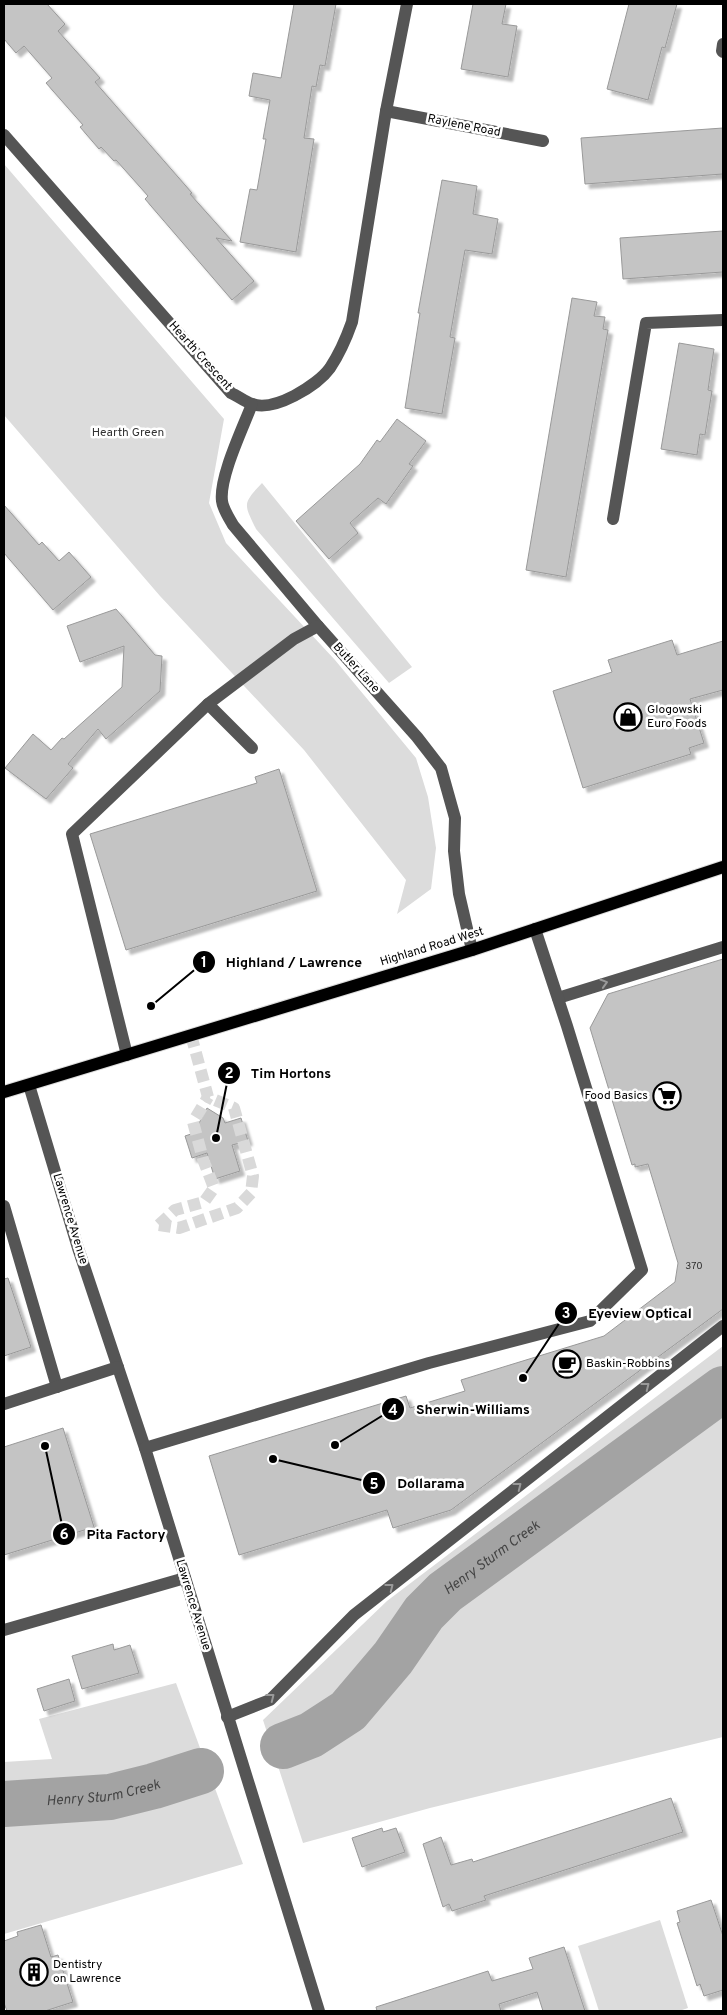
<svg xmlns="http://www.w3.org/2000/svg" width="727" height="2015" viewBox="0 0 727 2015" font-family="Overpass,sans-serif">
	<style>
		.green { fill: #dcdcdc }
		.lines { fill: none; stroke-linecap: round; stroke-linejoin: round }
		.river { stroke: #a3a3a3; stroke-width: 46 }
		.building { fill: #c4c4c4; stroke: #999; filter: url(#shadow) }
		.minor-tunnel { stroke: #d9d9d9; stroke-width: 12; stroke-dasharray: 12 6; stroke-linecap: butt }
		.major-casing { stroke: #dbdbdb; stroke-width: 14 }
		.minor { stroke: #555; stroke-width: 12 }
		.major { stroke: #000; stroke-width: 12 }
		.oneway { stroke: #999 }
		.labels { text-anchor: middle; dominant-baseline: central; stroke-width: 5; stroke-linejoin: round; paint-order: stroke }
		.number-label { font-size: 10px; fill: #313131 }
		.street-label { font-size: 12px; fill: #000; stroke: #fff }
		.park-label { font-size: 12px; fill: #333; stroke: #fff }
		.poi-label { font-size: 12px; fill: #000; stroke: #fff; text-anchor: start }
		.water-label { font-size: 14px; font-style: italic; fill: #444; stroke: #fff }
		.leader { fill: none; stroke: #000; stroke-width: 2 }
		.callout-dot { fill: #000; stroke: #fff; stroke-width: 2 }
		.mark-label { font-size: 15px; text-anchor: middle; font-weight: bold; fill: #fff }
		.callout-label { font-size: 14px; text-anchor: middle; font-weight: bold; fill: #000; stroke: #fff; stroke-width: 5; stroke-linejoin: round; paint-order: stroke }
	</style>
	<defs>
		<filter id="shadow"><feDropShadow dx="4.5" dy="4.5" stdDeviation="1" flood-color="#0004"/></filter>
	</defs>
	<rect width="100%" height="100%" fill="#fff"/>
	<!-- green -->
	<g class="green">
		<polygon points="4,164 224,419 209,503 226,543 335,660 416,758 428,797 436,848 431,889 397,914 406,880 304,750 160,596 4,415"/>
		<path d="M262 483 412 667 389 683 256 529C244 504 242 504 262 483Z"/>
		<polygon points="723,1346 723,1737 430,1808 303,1843 263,1720 387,1601"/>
		<polygon points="176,1683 243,1864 4,1934 4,1762 52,1759 39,1719"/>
		<polygon points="660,1920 688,2008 679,2011 599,2011 578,1946"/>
	</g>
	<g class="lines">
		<!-- river -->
		<g class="river">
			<path id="s1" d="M283 1746 311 1735 348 1711 393 1658 424 1613 445 1592 723 1389"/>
			<path id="s2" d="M4 1804 110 1797 154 1786 201 1771"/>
		</g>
	</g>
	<!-- building -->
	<g class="building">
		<polygon points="4,4 47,4 65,24 58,31 100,78 95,82 192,193 190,194 232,241 216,238 254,281 232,300 145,199 148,196 116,160 114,161 101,147 99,149 80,127 83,125 46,83 52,78 24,46 16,53 4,39"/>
		<polygon points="294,4 336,4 325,66 320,65 316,87 312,86 304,138 314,139 296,252 240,242 250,189 257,190 266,139 263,139 270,100 249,96 253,73 281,78"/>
		<polygon points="473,4 506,4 502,24 517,26 508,77 461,69"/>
		<polygon points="629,4 677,4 665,48 662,47 648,100 607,89"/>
		<polygon points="723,128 723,174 585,184 581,138"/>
		<polygon points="442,180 477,186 473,214 498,219 492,254 465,250 450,337 455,338 442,414 405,408 420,313 418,313"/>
		<polygon points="723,231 723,272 623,279 620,238"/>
		<polygon points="572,298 597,302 594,316 605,317 603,329 608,330 566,577 526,570"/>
		<polygon points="679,343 714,349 708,390 712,391 705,435 700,434 697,455 661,449"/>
		<polygon points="397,419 426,441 409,464 413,466 386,504 378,498 350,523 358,533 329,559 296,521 360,464 377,440 380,442"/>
		<polygon points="4,505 39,545 42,542 59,561 69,552 91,577 53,610 4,553"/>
		<polygon points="116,609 155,655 162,656 160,691 106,739 98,729 68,764 73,768 46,799 5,768 33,734 51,750 62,738 64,739 122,687 124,646 80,662 67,626"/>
		<polygon points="672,640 677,655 723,641 723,690 690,699 704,743 689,748 691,754 583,788 553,691 612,672 608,660"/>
		<polygon points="279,769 317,891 126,950 90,834 257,783 255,777"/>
		<polygon points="723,959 723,1309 451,1510 393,1528 387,1510 239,1555 209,1456 406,1396 410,1408 465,1391 461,1380 604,1336 675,1282 678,1263 648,1164 635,1167 635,1164 632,1165 590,1028 608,994"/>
		<polygon points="207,1108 223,1118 225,1123 241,1118 248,1141 232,1145 240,1171 215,1179 207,1153 192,1158 185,1136 200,1131 198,1125"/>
		<polygon points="8,1278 31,1347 4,1356 4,1279"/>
		<polygon points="63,1428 94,1527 4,1555 4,1447"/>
		<polygon points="113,1644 114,1650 130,1645 139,1673 82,1689 72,1656"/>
		<polygon points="69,1679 75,1701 44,1711 37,1689"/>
		<polygon points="671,1798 683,1832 484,1896 486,1900 452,1911 449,1904 443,1907 423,1844 441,1837 451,1865 472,1859 473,1862"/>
		<polygon points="382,1828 383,1832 396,1828 405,1852 362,1867 352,1838"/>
		<polygon points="711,1900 723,1936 723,1990 704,1996 700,1984 697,1986 677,1923 680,1922 677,1911"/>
		<polygon points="41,1925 51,1957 58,1955 73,2002 45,2011 7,2011 4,2003 4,1941 18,1936 17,1932"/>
		<polygon points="564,1947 585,2011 543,2011 537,1992 499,2004 501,2011 377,2011 376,2007 488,1971 492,1981 533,1969 529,1958"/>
	</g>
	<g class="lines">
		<!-- minor-tunnel -->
		<g class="minor-tunnel">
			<polyline points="159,1225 179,1228 237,1208 251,1193 253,1176 234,1108 208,1097 191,1035"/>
			<polyline points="159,1225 175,1210 204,1202 214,1188 203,1159 193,1122 208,1097"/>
		</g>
		<!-- major casing -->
		<g class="major-casing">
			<polyline id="major" points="4,1092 472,950 723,867"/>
		</g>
		<!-- minor -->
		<g class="minor">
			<polyline points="723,44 722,51 723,52"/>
			<polyline points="386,111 543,141"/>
			<path d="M4 135 231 393C238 396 245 402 252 404 274 412 317 386 330 368 340 353 346 339 352 322L386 111 407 4"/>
			<path d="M252 404C243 428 219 477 222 501 223 509 229 518 233 525L318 626 417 737 441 768 455 818 454 851 459 894 472 950"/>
			<polyline points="613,519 646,323 723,320"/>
			<polyline points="208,704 294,639 318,626"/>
			<polyline points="558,998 723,947"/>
			<polyline points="127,1055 72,834 208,704 252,748"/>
			<polyline points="29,1085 78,1248 145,1448 319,2011"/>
			<polyline points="4,1206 57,1387"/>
			<polyline points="4,1404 118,1367"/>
			<polyline points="145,1448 429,1363 590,1321 642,1270 567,1026 535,929"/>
			<polyline points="4,1630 185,1578"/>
			<polyline points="227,1717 270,1700 354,1615 723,1326"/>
		</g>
		<!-- major -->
		<use href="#major" class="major"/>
	</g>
	<!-- one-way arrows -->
	<defs><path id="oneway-chevron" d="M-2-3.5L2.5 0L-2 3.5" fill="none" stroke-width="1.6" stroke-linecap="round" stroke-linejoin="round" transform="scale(1.25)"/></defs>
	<g class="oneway">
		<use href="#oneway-chevron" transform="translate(604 983) rotate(-17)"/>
		<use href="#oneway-chevron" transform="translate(646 1386) rotate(-38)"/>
		<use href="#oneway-chevron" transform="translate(518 1486) rotate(-38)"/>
		<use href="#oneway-chevron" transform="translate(390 1587) rotate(-38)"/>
		<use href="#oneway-chevron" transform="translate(271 1697) rotate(-38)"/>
	</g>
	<!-- icons -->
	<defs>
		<g id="shop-ring" transform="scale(1.4375)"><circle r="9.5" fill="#fff" stroke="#000" stroke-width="1.5"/><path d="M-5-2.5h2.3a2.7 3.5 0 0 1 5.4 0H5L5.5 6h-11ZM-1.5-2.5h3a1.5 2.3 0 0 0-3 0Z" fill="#000"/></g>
		<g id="supermarket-ring" transform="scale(1.4375)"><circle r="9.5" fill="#fff" stroke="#000" stroke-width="1.5"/><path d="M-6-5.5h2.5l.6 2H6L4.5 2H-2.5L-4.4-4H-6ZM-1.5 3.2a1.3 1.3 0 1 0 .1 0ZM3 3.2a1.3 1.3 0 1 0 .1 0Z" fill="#000"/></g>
		<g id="cafe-ring" transform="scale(1.4375)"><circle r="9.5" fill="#fff" stroke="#000" stroke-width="1.5"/><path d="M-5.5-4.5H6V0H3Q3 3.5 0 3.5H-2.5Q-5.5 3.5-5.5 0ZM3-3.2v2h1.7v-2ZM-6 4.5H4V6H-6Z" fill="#000"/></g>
		<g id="building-ring" transform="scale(1.4375)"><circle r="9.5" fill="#fff" stroke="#000" stroke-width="1.5"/><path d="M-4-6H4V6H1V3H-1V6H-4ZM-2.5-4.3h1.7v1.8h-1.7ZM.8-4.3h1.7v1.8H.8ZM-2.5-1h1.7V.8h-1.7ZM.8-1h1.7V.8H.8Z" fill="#000"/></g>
	</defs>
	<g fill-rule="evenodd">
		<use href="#shop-ring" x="628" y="717"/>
		<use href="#supermarket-ring" x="667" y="1096"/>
		<use href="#cafe-ring" x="567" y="1364"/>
		<use href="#building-ring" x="34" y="1972"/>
	</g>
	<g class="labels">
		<!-- number labels -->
		<g class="number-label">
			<text x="694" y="1266">370</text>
		</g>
		<!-- street labels -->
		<g class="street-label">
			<text transform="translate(464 126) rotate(11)">Raylene Road</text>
			<text transform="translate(200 356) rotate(48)">Hearth Crescent</text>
			<text transform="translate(356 668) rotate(48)">Butler Lane</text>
			<text transform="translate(432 947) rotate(-17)">Highland Road West</text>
			<text transform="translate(70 1219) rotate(73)">Lawrence Avenue</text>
			<text transform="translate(193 1605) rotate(73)">Lawrence Avenue</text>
		</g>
		<!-- park labels -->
		<g class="park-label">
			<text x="128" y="433">Hearth Green</text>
		</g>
		<!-- poi labels -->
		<g class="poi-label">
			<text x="647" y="710">Glogowski<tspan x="647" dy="14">Euro Foods</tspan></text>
			<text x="648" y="1096" text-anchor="end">Food Basics</text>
			<text x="586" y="1364">Baskin-Robbins</text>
			<text x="53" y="1965">Dentistry<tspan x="53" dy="14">on Lawrence</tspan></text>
		</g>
		<!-- water labels -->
		<g class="water-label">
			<text stroke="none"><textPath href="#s1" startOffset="286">Henry Sturm Creek</textPath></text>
			<text stroke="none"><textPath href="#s2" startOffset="100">Henry Sturm Creek</textPath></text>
		</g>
	</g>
	<!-- callouts -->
	<path class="leader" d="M151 1006L204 962M216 1138L229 1073M523 1378L566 1313M335 1445L393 1409M273 1459L374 1483M45 1446L64 1534"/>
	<g class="callout-dot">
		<circle cx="151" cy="1006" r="5"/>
		<circle cx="216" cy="1138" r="5"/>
		<circle cx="523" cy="1378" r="5"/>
		<circle cx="335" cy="1445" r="5"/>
		<circle cx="273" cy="1459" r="5"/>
		<circle cx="45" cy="1446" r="5"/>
		<circle cx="204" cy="962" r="12"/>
		<circle cx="229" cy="1073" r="12"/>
		<circle cx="566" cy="1313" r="12"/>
		<circle cx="393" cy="1409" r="12"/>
		<circle cx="374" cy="1483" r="12"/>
		<circle cx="64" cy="1534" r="12"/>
	</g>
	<g class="mark-label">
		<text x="204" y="967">1</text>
		<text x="229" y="1078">2</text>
		<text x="566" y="1318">3</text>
		<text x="393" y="1415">4</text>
		<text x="374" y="1489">5</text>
		<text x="64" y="1539">6</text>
	</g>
	<g class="callout-label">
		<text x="294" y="967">Highland / Lawrence</text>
		<text x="291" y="1078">Tim Hortons</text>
		<text x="640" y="1318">Eyeview Optical</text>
		<text x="473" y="1414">Sherwin-Williams</text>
		<text x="431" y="1488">Dollarama</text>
		<text x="126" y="1539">Pita Factory</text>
	</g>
	<!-- border -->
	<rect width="727" height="2015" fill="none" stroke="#000000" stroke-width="10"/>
</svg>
